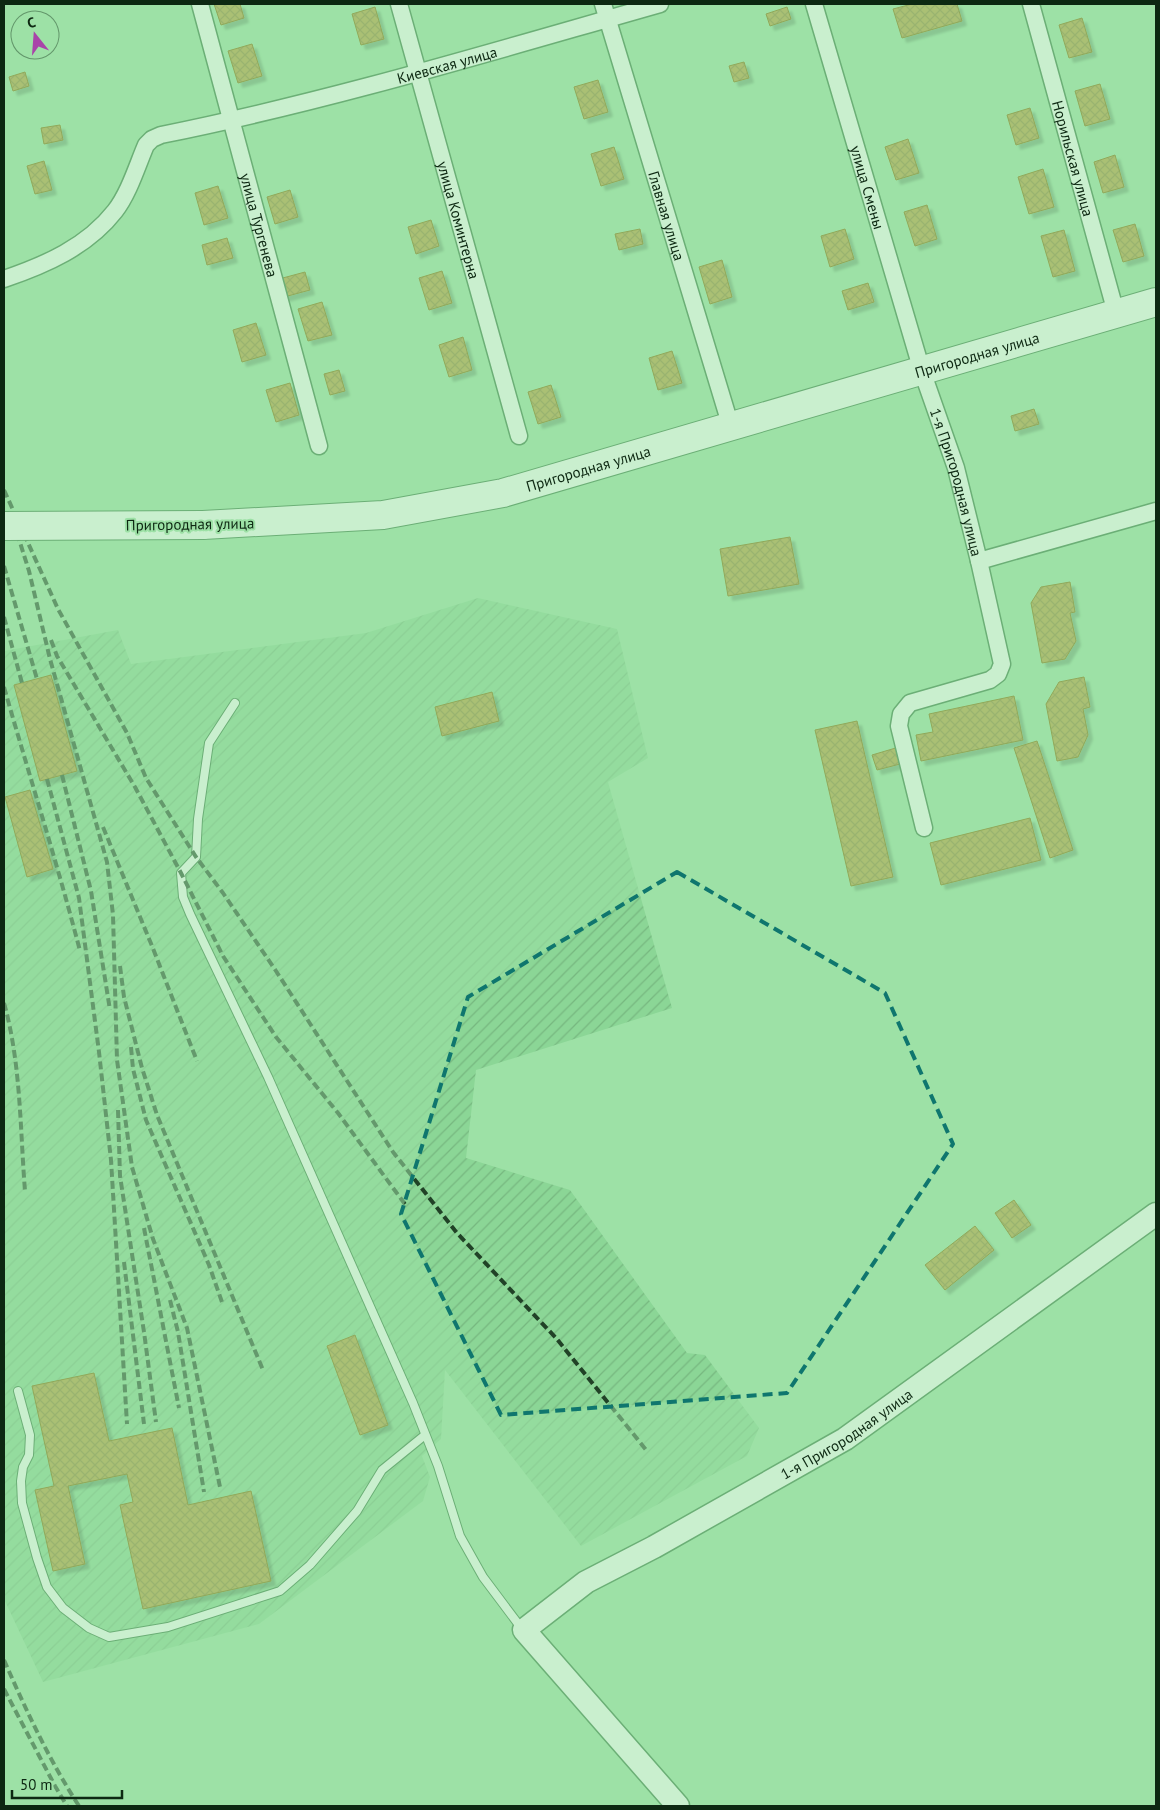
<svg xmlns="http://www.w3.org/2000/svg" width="1160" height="1810" viewBox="0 0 1160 1810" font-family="'PT Sans',sans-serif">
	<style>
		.industrial { fill: url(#industrial-furrows) }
		.building { fill: url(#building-cross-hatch); stroke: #826400; filter: url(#shadow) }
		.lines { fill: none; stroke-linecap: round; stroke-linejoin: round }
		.lane-casing { stroke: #30713d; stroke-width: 10 }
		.street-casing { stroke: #30713d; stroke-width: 19 }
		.secondary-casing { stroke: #30713d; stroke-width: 25 }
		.highway-casing { stroke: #30713d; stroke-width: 30 }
		.lane { stroke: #fff; stroke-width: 8 }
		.street { stroke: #fff; stroke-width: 16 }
		.secondary { stroke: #fff; stroke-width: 22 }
		.highway { stroke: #fff; stroke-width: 28 }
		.rail { stroke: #214227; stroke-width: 4; stroke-dasharray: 8 4; stroke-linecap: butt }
		.highway-bridge-casing { stroke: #30713d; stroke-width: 30; stroke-linecap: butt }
		.highway-bridge { stroke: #fff; stroke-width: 28 }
		.marked { fill: none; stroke: #0f766e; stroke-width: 4; stroke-dasharray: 10 6; stroke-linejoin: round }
		.labels { text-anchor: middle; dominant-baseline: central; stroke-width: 4; stroke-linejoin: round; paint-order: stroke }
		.street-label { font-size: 15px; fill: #0d2812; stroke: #9de1a6 }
	</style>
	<defs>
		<pattern id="industrial-furrows" width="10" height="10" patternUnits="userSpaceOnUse" patternTransform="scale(1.25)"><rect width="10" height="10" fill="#8bd696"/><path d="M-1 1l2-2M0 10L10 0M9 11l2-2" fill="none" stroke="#77b880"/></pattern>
		<pattern id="building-cross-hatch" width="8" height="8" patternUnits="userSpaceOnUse" patternTransform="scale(1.25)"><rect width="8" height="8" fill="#bb9738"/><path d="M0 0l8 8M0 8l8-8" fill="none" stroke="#967b2e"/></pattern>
		<filter id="shadow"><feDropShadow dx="4.5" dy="4.5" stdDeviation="1" flood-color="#0004"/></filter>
	</defs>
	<rect width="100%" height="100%" fill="#9de1a6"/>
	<!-- industrial -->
	<polygon class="industrial" points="478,598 617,629 648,758 608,782 672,1008 476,1070 466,1158 570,1190 687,1353 705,1355 759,1428 747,1456 581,1546 445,1370 441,1439 422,1456 430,1477 423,1501 259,1624 43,1682 4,1599 4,651 118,630 131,664 366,633"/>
	<!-- building -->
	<g class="building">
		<polygon points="214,4 240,4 244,18 221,25"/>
		<polygon points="912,4 957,4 962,21 902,38 893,9"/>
		<polygon points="375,7 384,39 361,45 352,14"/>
		<polygon points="787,7 791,19 770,26 766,14"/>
		<polygon points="1082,18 1092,52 1069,58 1059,25"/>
		<polygon points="252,44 262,76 238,83 228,51"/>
		<polygon points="744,62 749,78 734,82 729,66"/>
		<polygon points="25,72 29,86 13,91 9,77"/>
		<polygon points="598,80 608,112 584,119 574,87"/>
		<polygon points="1100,84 1110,119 1085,126 1075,91"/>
		<polygon points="1030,108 1039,138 1016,145 1007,115"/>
		<polygon points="60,125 63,140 44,144 41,128"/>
		<polygon points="908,139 919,173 896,180 885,147"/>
		<polygon points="614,147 624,179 601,186 591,154"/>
		<polygon points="1115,155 1124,187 1103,193 1094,162"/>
		<polygon points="44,161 52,190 35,194 27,166"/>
		<polygon points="1043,169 1054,207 1029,214 1018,177"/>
		<polygon points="218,186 228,218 204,225 195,193"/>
		<polygon points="290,190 298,217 275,224 267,197"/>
		<polygon points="927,205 937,239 915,246 904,212"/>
		<polygon points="431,220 439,246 416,254 408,227"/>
		<polygon points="1135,224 1144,256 1123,262 1113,230"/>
		<polygon points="640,229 643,244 619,250 615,234"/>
		<polygon points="845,229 854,259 830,267 821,236"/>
		<polygon points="1064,230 1075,271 1053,277 1041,236"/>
		<polygon points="227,238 233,258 207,265 202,245"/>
		<polygon points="722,260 732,297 710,304 699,267"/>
		<polygon points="442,271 452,303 429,310 419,278"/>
		<polygon points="305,272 310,290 284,297 279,279"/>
		<polygon points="868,283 874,302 848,310 842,291"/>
		<polygon points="322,302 332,335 308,341 298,309"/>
		<polygon points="256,323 266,355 242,362 233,330"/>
		<polygon points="463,337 472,370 449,377 439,345"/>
		<polygon points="672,351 682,383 658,390 649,358"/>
		<polygon points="339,370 345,391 330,395 324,374"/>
		<polygon points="290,383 299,415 276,422 266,390"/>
		<polygon points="551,385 561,417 538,424 528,392"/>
		<polygon points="1034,409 1039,424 1015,431 1011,416"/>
		<polygon points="790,537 799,584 728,596 720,549"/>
		<polygon points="1070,582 1075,612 1070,613 1076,641 1065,659 1042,663 1031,603 1041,587"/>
		<polygon points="51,675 77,771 40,781 14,685"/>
		<polygon points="1084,677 1090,707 1083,709 1088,735 1078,757 1057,761 1046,704 1059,682"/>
		<polygon points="492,692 499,721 442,736 435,707"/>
		<polygon points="1014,696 1023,740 921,761 916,735 933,732 929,714"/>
		<polygon points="857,721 893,877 851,886 815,730"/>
		<polygon points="1037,741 1073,850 1050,858 1014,748"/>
		<polygon points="899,747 904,763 877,770 872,755"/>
		<polygon points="30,790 53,869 27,877 5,797"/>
		<polygon points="1030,818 1041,860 941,885 930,843"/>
		<polygon points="1014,1200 1031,1225 1012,1238 995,1213"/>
		<polygon points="975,1226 994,1250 945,1290 925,1265"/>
		<polygon points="355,1335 388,1425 360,1435 327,1346"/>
		<polygon points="94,1373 109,1441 172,1428 188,1505 251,1491 271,1581 143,1609 120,1505 133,1502 127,1474 68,1486 85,1564 53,1571 35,1490 54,1486 32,1386"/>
	</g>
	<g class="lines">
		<!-- lane casing -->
		<g class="lane-casing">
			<g id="lane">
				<polyline points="235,703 209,743 198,819 196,857 181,873 183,897 190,914 268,1077 413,1403 438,1466 460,1536 483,1577 522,1629"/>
				<polyline points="18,1391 30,1435 29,1455 23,1467 21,1481 22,1503 37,1558 47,1587 63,1608 89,1628 109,1637 168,1627 280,1591 310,1565 357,1511 382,1470 425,1435"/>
			</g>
		</g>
		<!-- street casing -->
		<g class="street-casing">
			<g id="street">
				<path id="s1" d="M200 4 319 446"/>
				<path id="s2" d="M399 4 519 436"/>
				<path id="s3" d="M603 4 731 427"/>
				<path id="s4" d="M814 4 922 371 956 468 979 561 1156 511"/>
				<path id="s5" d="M1031 4 1116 313"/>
				<path id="s6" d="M4 279C45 265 87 247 115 211 129 193 137 166 146 145L152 139 161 135C330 101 494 51 660 4"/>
				<polyline points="924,828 899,726 901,714 910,703 990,680 998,674 1002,664 979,561"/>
			</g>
		</g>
		<!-- secondary casing -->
		<g class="secondary-casing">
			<g id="secondary">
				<path id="s7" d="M678 1806 524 1630 586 1582 654 1547 845 1439 1156 1214"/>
			</g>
		</g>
		<!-- highway casing -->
		<g class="highway-casing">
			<g id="highway">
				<path id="s8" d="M203 525 383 515 503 493 1156 302"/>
			</g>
		</g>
		<!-- lane -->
		<use href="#lane" class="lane"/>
		<!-- street -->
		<use href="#street" class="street"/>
		<!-- secondary -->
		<use href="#secondary" class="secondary"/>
		<!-- highway -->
		<use href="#highway" class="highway"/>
		<!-- rail -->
		<g class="rail">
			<polyline points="4,490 58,609 127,733 146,778 196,857 223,893 276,971 393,1152 457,1233 556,1338 647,1451"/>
			<polyline points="17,533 29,571 50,659 107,862 113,915 117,1060 132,1167 153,1239 187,1328 220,1487"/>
			<polyline points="4,566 37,679"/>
			<polyline points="4,617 22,683"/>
			<polyline points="51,640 57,656 135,787 181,873 223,956 276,1037 338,1113 407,1207"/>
			<path d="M4 687C29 775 57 862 80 951"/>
			<polyline points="62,775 91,891 110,1010"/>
			<polyline points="47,779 79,898 99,1052 111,1160 127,1424"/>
			<polyline points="103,827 152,946 197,1061"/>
			<polyline points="120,966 124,997 142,1068 157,1115 263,1370"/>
			<path d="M4 1003C21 1063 20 1129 25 1191"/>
			<polyline points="131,1047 133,1069 146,1120 209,1265 223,1305"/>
			<polyline points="118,1110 120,1176 144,1332 156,1422"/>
			<polyline points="144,1228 179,1408"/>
			<polyline points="124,1262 144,1424"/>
			<polyline points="170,1300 178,1332 204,1492"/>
			<path d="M4 1660C26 1710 49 1760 79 1806"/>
			<polyline points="4,1689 55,1786 67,1806"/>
		</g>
		<!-- highway-bridge casing -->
		<g class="highway-bridge-casing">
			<polyline id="highway-bridge" points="4,526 203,525"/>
		</g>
		<!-- highway-bridge -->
		<use href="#highway-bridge" class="highway-bridge"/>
	</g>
	<!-- marked area -->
	<path d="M0 0H1160V1810H0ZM677 872 885 993 953 1144 787 1393 501 1415 401 1214 468 997Z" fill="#9de1a6" fill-opacity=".55" fill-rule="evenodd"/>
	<path class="marked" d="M677 872 885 993 953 1144 787 1393 501 1415 401 1214 468 997Z"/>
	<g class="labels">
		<!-- street labels -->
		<g class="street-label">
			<text stroke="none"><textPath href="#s6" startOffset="518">Киевская улица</textPath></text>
			<text stroke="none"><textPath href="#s5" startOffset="160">Норильская улица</textPath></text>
			<text stroke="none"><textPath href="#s4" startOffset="191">улица Смены</textPath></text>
			<text stroke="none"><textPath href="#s3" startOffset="221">Главная улица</textPath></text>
			<text stroke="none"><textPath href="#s2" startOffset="224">улица Коминтерна</textPath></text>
			<text stroke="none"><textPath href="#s1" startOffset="229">улица Тургенева</textPath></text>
			<text stroke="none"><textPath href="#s8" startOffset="796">Пригородная улица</textPath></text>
			<text stroke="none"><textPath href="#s8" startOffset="391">Пригородная улица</textPath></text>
			<text stroke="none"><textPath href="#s4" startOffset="499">1-я Пригородная улица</textPath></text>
			<text transform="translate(190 524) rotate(-1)">Пригородная улица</text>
			<text stroke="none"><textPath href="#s7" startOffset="612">1-я Пригородная улица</textPath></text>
		</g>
	</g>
	<!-- border -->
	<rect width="1160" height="1810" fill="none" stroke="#0d2812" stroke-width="10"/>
	<!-- north arrow -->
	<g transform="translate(35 35) rotate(343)"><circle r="24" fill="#9de1a6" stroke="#63976b"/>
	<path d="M0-4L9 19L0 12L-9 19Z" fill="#a944a9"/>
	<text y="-8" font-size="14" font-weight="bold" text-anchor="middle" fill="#0d2812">С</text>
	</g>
	<!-- scale -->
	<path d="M12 1790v8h110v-8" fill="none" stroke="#0d2812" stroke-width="2.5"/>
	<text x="20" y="1790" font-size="15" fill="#0d2812" stroke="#9de1a6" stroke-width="4" paint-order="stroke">50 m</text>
</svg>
